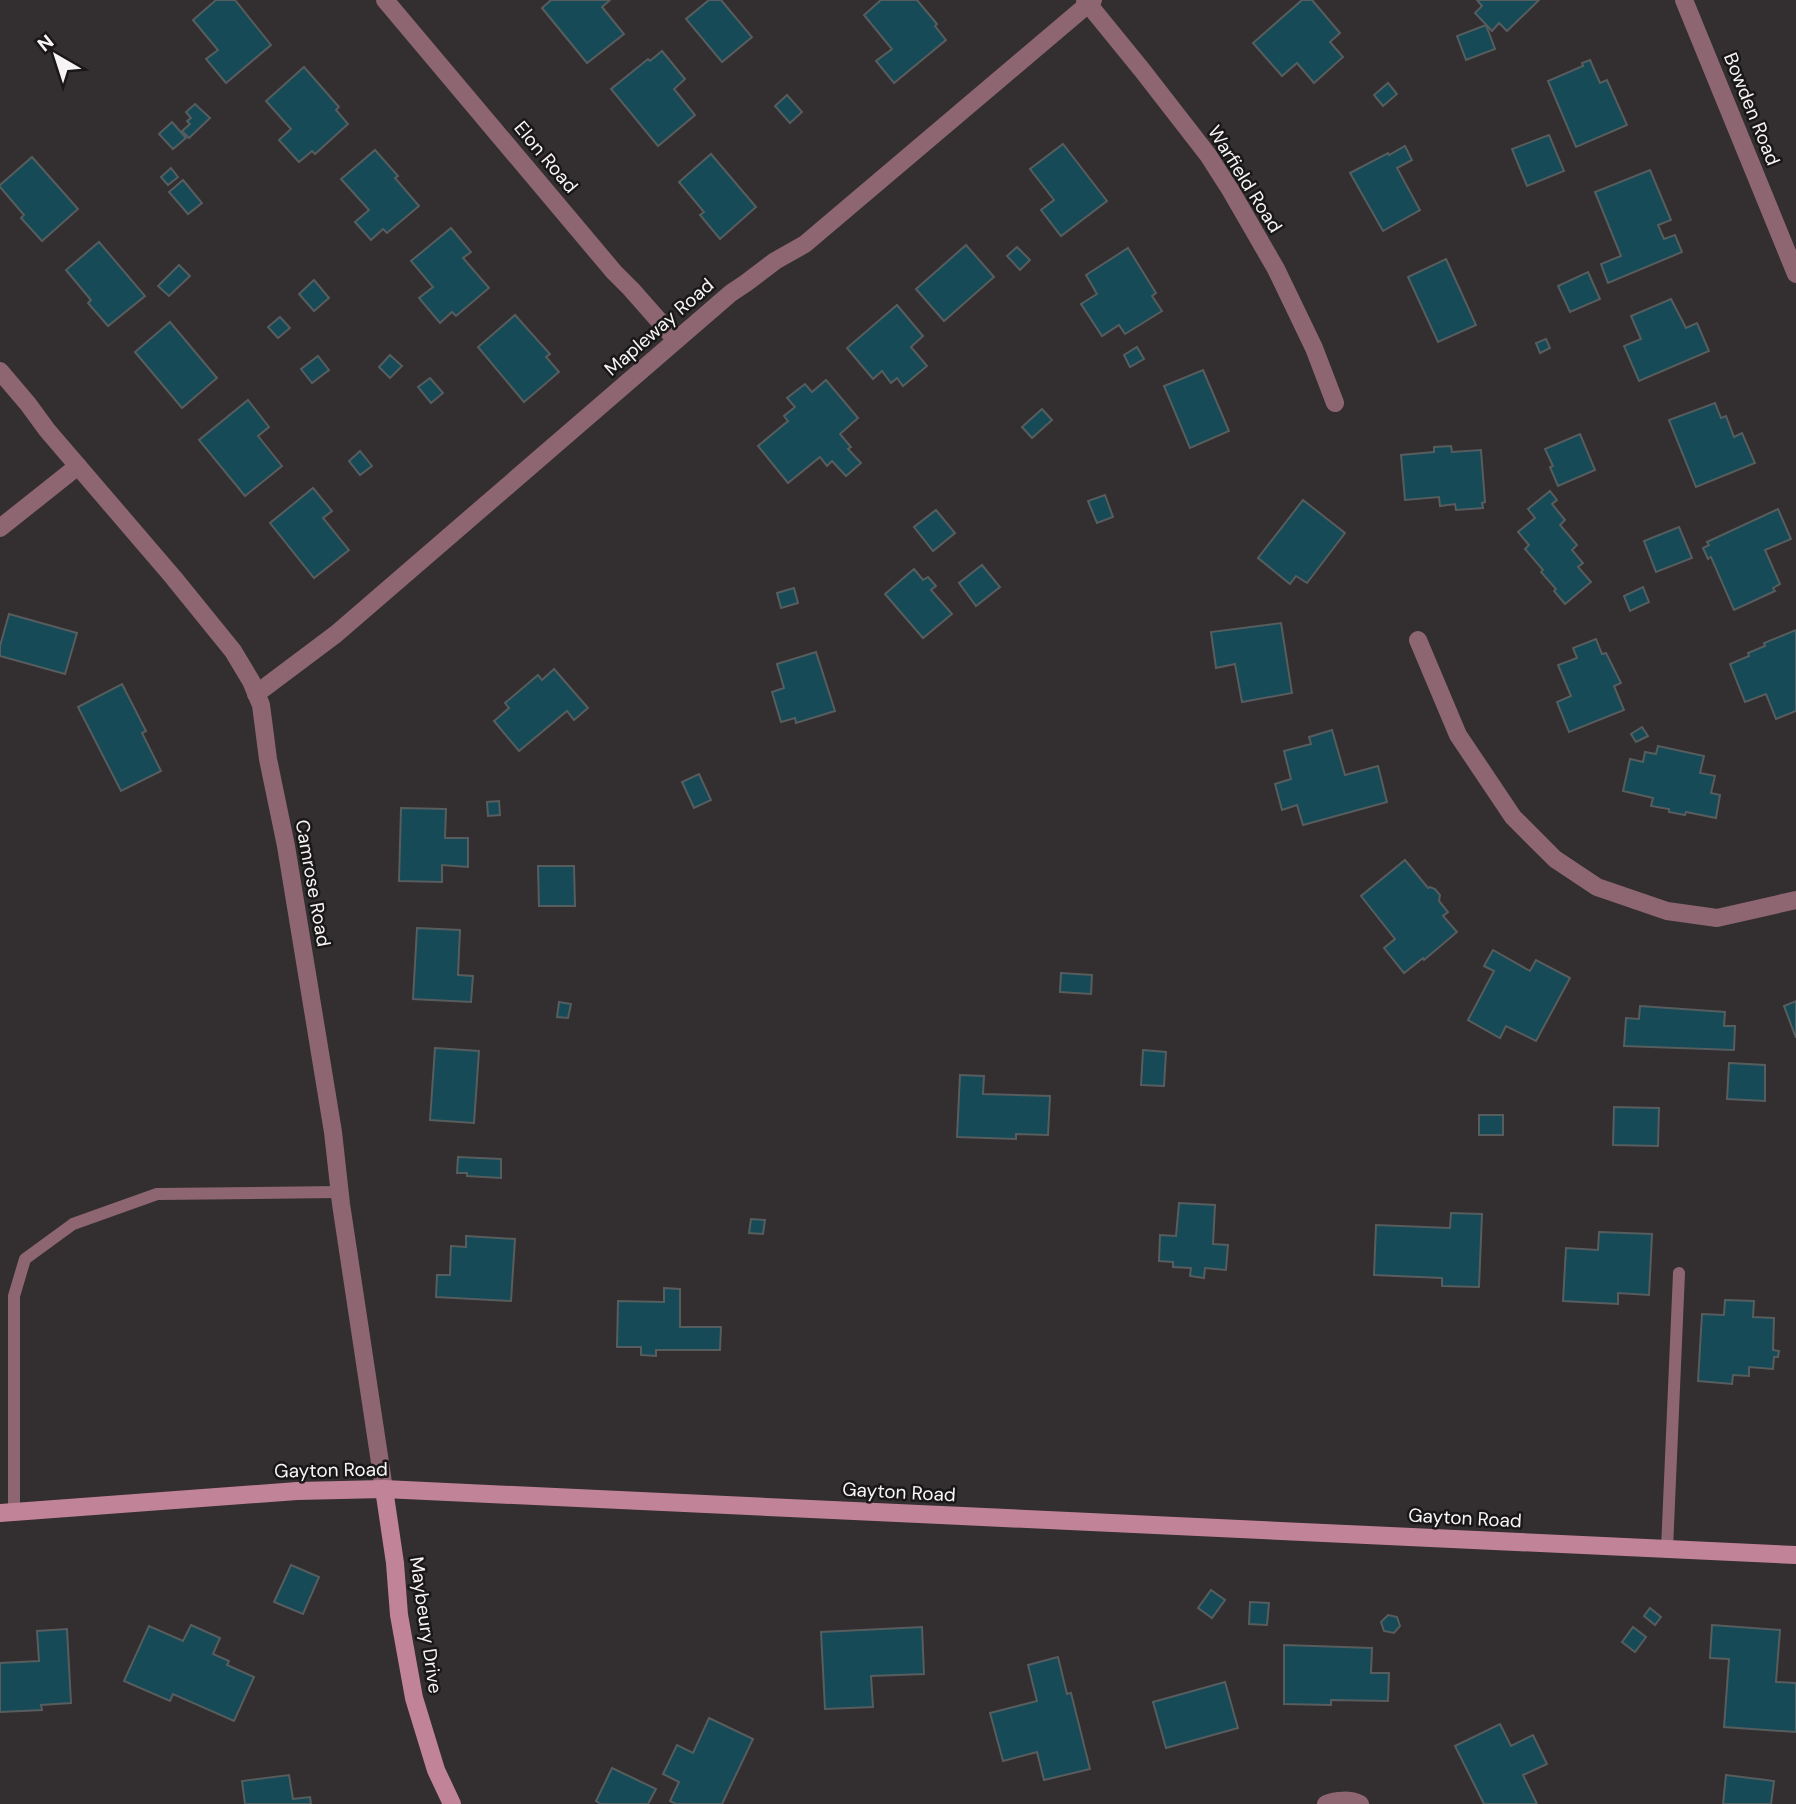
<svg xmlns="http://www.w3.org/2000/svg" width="1796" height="1804" viewBox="0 0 1796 1804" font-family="'DM Sans',sans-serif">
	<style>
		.building { fill: #154a56; stroke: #575d5e; stroke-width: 2 }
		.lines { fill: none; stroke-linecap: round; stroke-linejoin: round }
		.lane { stroke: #8d6672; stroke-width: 12 }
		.street { stroke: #8d6672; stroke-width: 18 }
		.secondary { stroke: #c18398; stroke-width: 18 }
		.labels { text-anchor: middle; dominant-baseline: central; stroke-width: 5; stroke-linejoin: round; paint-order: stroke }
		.street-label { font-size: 19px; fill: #f7f4f5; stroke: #191717 }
	</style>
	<rect width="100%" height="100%" fill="#332e2f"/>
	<!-- building -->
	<g class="building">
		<polygon points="216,0 235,0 271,45 226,83 206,59 218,50 193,20"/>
		<polygon points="551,0 610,0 602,7 624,34 587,63 542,8"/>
		<polygon points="709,0 721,0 752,37 722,62 686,19"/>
		<polygon points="881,0 917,0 937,24 935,26 946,40 894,83 876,61 892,49 864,15"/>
		<polygon points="1302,0 1312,0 1340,33 1330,42 1343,57 1314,83 1297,63 1282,76 1253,43"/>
		<polygon points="1477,0 1539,0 1507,31 1499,23 1492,31 1475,13 1482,6"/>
		<polygon points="1486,25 1495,49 1466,60 1457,36"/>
		<polygon points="662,51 685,79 674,89 695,115 658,146 611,89 648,59 650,61"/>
		<polygon points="1590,60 1600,83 1607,80 1627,125 1576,147 1548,81 1583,66 1582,63"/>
		<polygon points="304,67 339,107 336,110 348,124 315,154 312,151 299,162 279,140 291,129 266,101"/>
		<polygon points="1388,83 1397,94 1383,106 1374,95"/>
		<polygon points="787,95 802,112 790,123 775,106"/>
		<polygon points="195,104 210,118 189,138 182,131 190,124 187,121 191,118 186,112"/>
		<polygon points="172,122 186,138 173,149 159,134"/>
		<polygon points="1549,135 1564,171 1527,186 1512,149"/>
		<polygon points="1063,144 1107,201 1061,236 1041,210 1054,200 1030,169"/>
		<polygon points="1405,146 1412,160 1397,168 1420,210 1383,231 1350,173 1388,153 1389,155"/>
		<polygon points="375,150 398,176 395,178 419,206 387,233 383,229 371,240 355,222 369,210 341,179"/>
		<polygon points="711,154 756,207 720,239 700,215 704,212 679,182"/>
		<polygon points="32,157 78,209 42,241 21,218 24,215 0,187 0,185"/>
		<polygon points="171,168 178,177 168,185 161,177"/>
		<polygon points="1650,170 1671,220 1658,225 1664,239 1675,235 1682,252 1608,283 1601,264 1621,256 1595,192"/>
		<polygon points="183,180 202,203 188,214 169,192"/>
		<polygon points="451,228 471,252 463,258 489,288 456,316 452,312 440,323 419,298 433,287 411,261"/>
		<polygon points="99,242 145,296 108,326 88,303 91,300 66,270"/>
		<polygon points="966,245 994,277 944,321 916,289"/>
		<polygon points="1017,247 1030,260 1020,270 1007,256"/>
		<polygon points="1128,248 1156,293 1152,296 1162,311 1125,334 1119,325 1102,336 1081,304 1097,294 1086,275"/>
		<polygon points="1446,259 1476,325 1438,342 1408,277"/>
		<polygon points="179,265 190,276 169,296 158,286"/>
		<polygon points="1588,272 1600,299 1570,312 1558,286"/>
		<polygon points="314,280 329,298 314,311 299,294"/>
		<polygon points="1671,299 1686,328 1697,323 1709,351 1639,381 1624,346 1641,339 1631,316"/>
		<polygon points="897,305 923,336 911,347 927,366 903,386 897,378 891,383 882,371 873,379 847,348"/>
		<polygon points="515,315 550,354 546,357 559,372 524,402 478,347"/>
		<polygon points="280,317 290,328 278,338 268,327"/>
		<polygon points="170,322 217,378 182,408 135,352"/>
		<polygon points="1546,339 1550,348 1540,353 1536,343"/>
		<polygon points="1137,347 1144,359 1130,367 1124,355"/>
		<polygon points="390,355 402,366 390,378 379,367"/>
		<polygon points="318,356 329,370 312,383 301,369"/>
		<polygon points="1203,370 1229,431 1190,448 1164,386"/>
		<polygon points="430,378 443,393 431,403 418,387"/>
		<polygon points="826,380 858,418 840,434 851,447 848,449 861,463 846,476 832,461 827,466 820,457 788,483 758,446 788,421 784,416 795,407 787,398 805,384 812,392"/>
		<polygon points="248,400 269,427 258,436 282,466 245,496 199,440"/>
		<polygon points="1715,403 1721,418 1726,416 1734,437 1742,433 1755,463 1696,487 1669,420"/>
		<polygon points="1042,409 1052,420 1032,438 1022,427"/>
		<polygon points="1580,434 1595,470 1558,486 1550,467 1553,466 1545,449"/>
		<polygon points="1451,446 1452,452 1481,450 1485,502 1482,503 1483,508 1456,510 1455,504 1440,506 1439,497 1405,500 1401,455 1434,452 1434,447"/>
		<polygon points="360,451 372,466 360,475 349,461"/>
		<polygon points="313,488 332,511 323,518 349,550 314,578 270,523"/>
		<polygon points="1550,491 1557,500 1552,504 1565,520 1560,525 1577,545 1572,550 1583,563 1578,567 1591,582 1565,604 1554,591 1556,589 1541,572 1543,570 1525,549 1529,545 1518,532 1535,518 1528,509"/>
		<polygon points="1105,495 1113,517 1097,523 1088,501"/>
		<polygon points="1303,500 1345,533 1307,583 1296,576 1290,584 1258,558"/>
		<polygon points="1778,509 1791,539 1765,550 1780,584 1773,588 1775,591 1734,610 1711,557 1708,559 1703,548 1709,545 1707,542"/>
		<polygon points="936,510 955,533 933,551 914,527"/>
		<polygon points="1679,527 1692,558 1656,572 1644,541"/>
		<polygon points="982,565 1000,587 976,606 959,583"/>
		<polygon points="914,569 923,580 928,577 936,586 931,590 952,614 923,638 885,594"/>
		<polygon points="1643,587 1649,602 1630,611 1624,596"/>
		<polygon points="794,588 798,603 781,608 777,593"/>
		<polygon points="9,614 77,633 65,674 0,656 0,646"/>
		<polygon points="1281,623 1292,693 1242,702 1235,664 1216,668 1211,632"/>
		<polygon points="1796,630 1796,711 1776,719 1766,694 1745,702 1730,664 1749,656 1748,653 1765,646 1764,643"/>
		<polygon points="1596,639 1602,654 1606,653 1621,683 1614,686 1624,710 1569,732 1557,702 1571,696 1558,665 1577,658 1573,648"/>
		<polygon points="816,652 835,711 796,723 795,718 781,722 772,692 784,688 777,664"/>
		<polygon points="554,669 588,708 574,720 567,711 519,751 494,721 509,708 505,703 538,675 542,680"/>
		<polygon points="122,684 146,731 142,733 161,771 121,791 78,707"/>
		<polygon points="1642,727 1648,736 1636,742 1631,734"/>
		<polygon points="1332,730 1345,775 1378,766 1387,802 1303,825 1297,805 1282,810 1275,784 1291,779 1284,751 1311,744 1309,737"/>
		<polygon points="1658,746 1704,756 1700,773 1715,776 1711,793 1720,795 1716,818 1686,812 1685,815 1669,812 1669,809 1651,806 1653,798 1623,791 1630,759 1643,762 1645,752 1656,754"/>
		<polygon points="699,774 711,800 694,808 682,782"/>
		<polygon points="499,801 500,815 488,816 487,802"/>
		<polygon points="401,808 446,809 445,838 468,838 468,867 442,865 442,882 399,881"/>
		<polygon points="1405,860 1428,888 1430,887 1435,889 1440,895 1439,901 1448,912 1443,916 1457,932 1424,960 1423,958 1404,973 1384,948 1395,939 1361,896"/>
		<polygon points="538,866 574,866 575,906 539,906"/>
		<polygon points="417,928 460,930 458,975 473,976 471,1002 413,999"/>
		<polygon points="1493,950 1530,971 1536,960 1570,978 1536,1041 1506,1026 1500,1038 1468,1020 1494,971 1484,966"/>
		<polygon points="1061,973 1092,975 1091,994 1060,992"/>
		<polygon points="1796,1001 1796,1038 1784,1006"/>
		<polygon points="559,1002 571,1004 568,1018 557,1017"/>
		<polygon points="1640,1006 1725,1012 1724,1026 1735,1026 1734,1050 1624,1046 1626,1018 1639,1019"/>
		<polygon points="435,1048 479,1051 474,1123 430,1120"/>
		<polygon points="1143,1050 1166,1052 1164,1086 1141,1085"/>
		<polygon points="1729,1063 1765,1065 1765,1101 1727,1099"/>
		<polygon points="960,1075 984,1076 983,1094 1050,1096 1048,1135 1016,1134 1016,1139 957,1137"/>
		<polygon points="1614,1107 1659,1108 1658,1146 1613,1145"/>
		<rect x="1479" y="1115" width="24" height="20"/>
		<polygon points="458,1157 501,1159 501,1178 467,1176 467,1173 457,1173"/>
		<polygon points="1179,1203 1215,1205 1213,1244 1228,1245 1226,1270 1205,1268 1204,1278 1190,1276 1191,1268 1173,1267 1173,1262 1159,1261 1160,1235 1176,1236"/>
		<polygon points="1451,1213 1482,1214 1479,1287 1442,1286 1442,1278 1374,1275 1376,1225 1450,1228"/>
		<polygon points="751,1219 765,1220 763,1234 749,1233"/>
		<polygon points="1599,1232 1652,1234 1649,1295 1618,1293 1618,1304 1563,1301 1566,1248 1598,1250"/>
		<polygon points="466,1236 515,1239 511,1301 436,1297 437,1275 450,1275 451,1246 466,1247"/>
		<polygon points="664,1288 680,1289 680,1327 721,1327 720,1350 656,1350 656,1356 641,1355 641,1347 617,1347 618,1301 664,1302"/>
		<polygon points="1725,1300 1754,1301 1753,1317 1774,1318 1773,1350 1779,1351 1778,1357 1774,1357 1773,1369 1749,1367 1749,1376 1733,1375 1732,1384 1698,1381 1702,1314 1724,1315"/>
		<polygon points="291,1565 319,1577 303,1614 274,1602"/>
		<polygon points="1211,1590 1225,1600 1212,1618 1198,1608"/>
		<polygon points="1250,1602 1269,1603 1267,1625 1249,1624"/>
		<polygon points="1650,1608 1661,1617 1655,1625 1644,1616"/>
		<polygon points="1388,1615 1397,1617 1400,1626 1394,1633 1384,1631 1381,1622"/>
		<polygon points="191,1625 220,1638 213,1654 229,1661 227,1665 254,1677 234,1721 173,1694 170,1701 124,1681 149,1626 183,1641"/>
		<polygon points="1712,1625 1780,1630 1776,1682 1796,1683 1796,1732 1724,1727 1729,1659 1710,1658"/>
		<polygon points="922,1627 924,1674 871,1676 873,1707 825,1709 821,1632"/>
		<polygon points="1633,1627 1646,1637 1635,1652 1622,1642"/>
		<polygon points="67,1629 71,1703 41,1705 42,1710 0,1712 0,1663 39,1661 37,1631"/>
		<polygon points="1284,1645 1372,1648 1371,1673 1389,1673 1388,1701 1331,1700 1331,1705 1284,1704"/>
		<polygon points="1058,1657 1067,1694 1071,1693 1090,1769 1044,1780 1037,1752 1003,1761 990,1713 1037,1701 1028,1665"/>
		<polygon points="1225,1682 1238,1728 1166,1748 1153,1702"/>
		<polygon points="709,1718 753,1739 722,1804 676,1804 670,1801 679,1782 663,1774 677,1745 693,1753"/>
		<polygon points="1500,1724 1511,1746 1533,1735 1547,1764 1523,1775 1537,1804 1484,1804 1455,1746"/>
		<polygon points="612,1768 656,1789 648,1804 601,1804 596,1801"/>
		<polygon points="289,1775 293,1799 310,1797 311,1804 245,1804 242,1781"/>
		<polygon points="1726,1775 1774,1781 1771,1804 1723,1804"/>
	</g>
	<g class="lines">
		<!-- lane -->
		<g class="lane">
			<polyline points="14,1512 14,1296 25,1259 73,1224 157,1194 340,1192"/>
			<polyline points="1667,1549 1679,1273"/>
		</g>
		<!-- street -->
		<g class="street">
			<polyline points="385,0 614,272 631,289 676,340"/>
			<polyline points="1085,0 1142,70 1208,155 1231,191 1276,269 1314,348 1335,403"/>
			<polyline points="1684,0 1796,274"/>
			<polyline points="0,371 28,404 47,430 173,577 233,651 251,681 261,705 268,759 286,846 333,1132 341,1204 384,1489"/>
			<polyline points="0,528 78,466"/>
			<polyline points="1418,640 1458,735 1513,817 1555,859 1597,887 1667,911 1717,918 1796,900"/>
			<polyline points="256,694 336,634 731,293 746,283 775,261 805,244 1093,0"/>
			<path d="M1326 1804C1336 1800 1350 1799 1360 1804"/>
		</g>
		<!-- secondary -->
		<g class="secondary">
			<polyline points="384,1489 395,1563 399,1615 414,1698 436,1770 452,1804"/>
			<polyline points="0,1513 297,1491 384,1489 1796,1555"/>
		</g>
	</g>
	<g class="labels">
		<!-- street labels -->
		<g class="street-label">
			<text transform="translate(1752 109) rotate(68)">Bowden Road</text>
			<text transform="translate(546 157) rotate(50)">Elon Road</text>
			<text transform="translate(1245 179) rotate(58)">Warfield Road</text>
			<text transform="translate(659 327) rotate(-41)">Mapleway Road</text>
			<text transform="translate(313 883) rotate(80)">Camrose Road</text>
			<text transform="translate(331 1470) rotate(-1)">Gayton Road</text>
			<text transform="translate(899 1492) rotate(3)">Gayton Road</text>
			<text transform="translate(1465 1518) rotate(3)">Gayton Road</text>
			<text transform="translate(426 1625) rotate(82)">Maybeury Drive</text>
		</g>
	</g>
	<!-- north arrow -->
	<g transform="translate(56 56) rotate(321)" stroke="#191717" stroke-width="5" paint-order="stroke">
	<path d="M0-5L12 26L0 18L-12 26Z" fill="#f7f4f5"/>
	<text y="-10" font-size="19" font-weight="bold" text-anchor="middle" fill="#f7f4f5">N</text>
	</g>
</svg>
